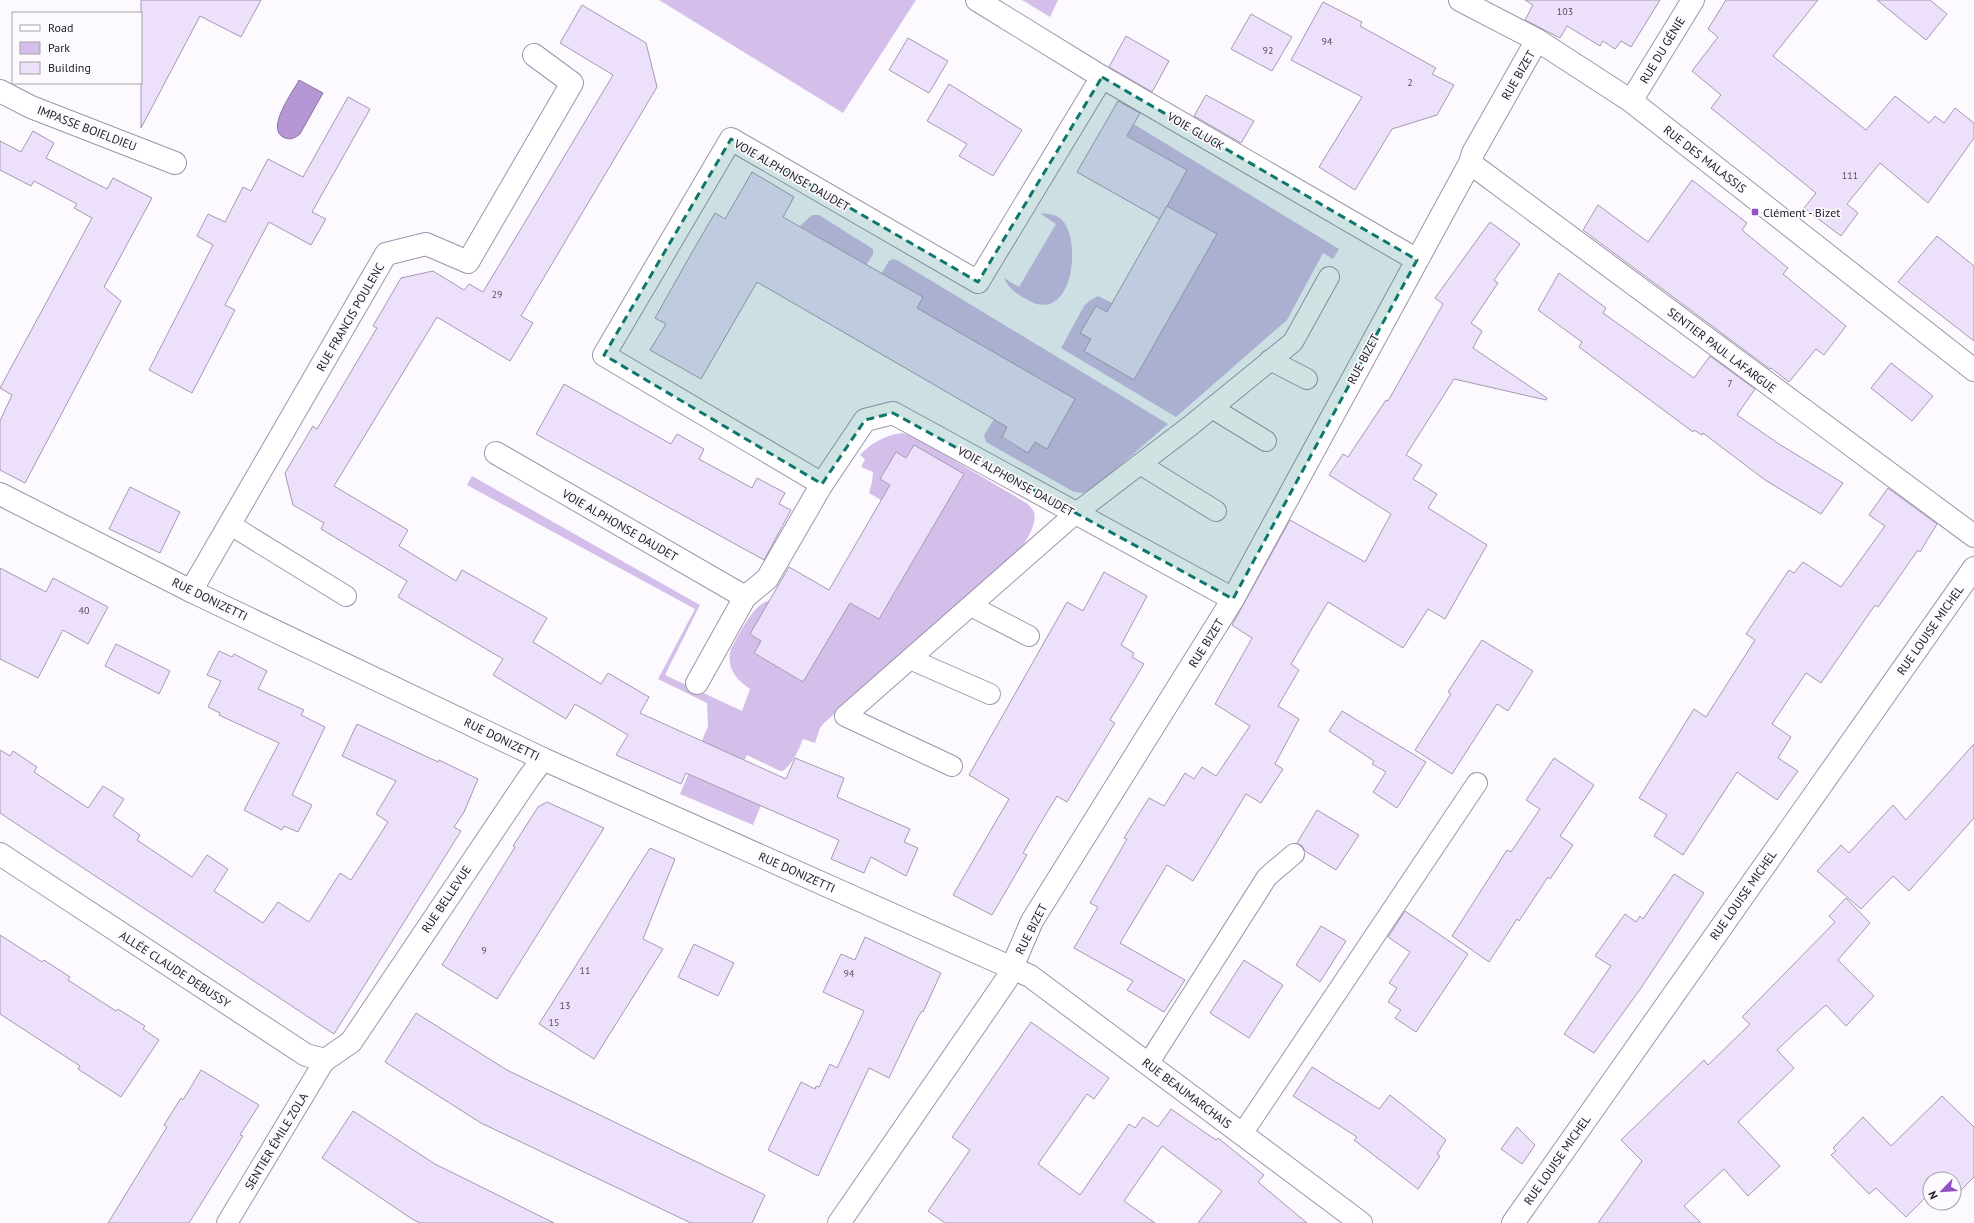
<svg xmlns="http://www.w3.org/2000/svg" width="1974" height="1223" viewBox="0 0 1974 1223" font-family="'PT Sans',sans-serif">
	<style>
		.green { fill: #d3bfea }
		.water { fill: #b597d5; stroke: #8a74a2 }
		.building { fill: #ece0fa; stroke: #a599b2 }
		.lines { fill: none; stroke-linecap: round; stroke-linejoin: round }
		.service-casing { stroke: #9f94ac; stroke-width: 22 }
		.minor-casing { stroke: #9f94ac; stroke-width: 24 }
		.service { stroke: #fff; stroke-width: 20 }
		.minor { stroke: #fff; stroke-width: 22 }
		.marked { fill: #0f766e; fill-opacity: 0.2; stroke: #0f766e; stroke-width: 3; stroke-dasharray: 8 5; stroke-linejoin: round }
		.poi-dot { fill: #9152c7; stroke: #fcf9ff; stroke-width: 1.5 }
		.labels { text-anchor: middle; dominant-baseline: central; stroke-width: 3.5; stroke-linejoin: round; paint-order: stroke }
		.number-label { font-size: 10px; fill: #57515e }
		.street-label { font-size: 12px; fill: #25212a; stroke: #fcf9ff }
		.poi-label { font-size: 12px; fill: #25212a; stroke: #fcf9ff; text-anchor: start }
	</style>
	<rect width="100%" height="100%" fill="#fcf9ff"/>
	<!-- green -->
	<g class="green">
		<polygon points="659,0 916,0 843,113"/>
		<polygon points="1022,0 1058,0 1050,17"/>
		<polygon points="1127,120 1339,249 1333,259 1323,253 1287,320 1176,417 1061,348 1084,306 1089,301 1098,296 1112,303 1107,312 1096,306 1080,333 1091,339 1084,351 1134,380 1217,234 1167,206 1187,170 1114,128"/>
		<path d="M1042 213C1049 214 1057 215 1062 220 1083 241 1072 328 1026 299 1016 293 1009 289 1004 278L1019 287 1056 224 1041 214Z"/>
		<polygon points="812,215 819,215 873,249 873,254 860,276 844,252 805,229 795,237 801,225"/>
		<polygon points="893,259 897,260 1168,424 1094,488 1083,493 1074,492 986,442 984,435 994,419 1007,427 1002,438 1028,453 1035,442 1047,449 1075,399 917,308 923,297 881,274 889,261"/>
		<path d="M902 433 913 436 1028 504C1029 506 1033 509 1034 512 1038 525 1024 544 1017 554L824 723 820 728 815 743 803 739C798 751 794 762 783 771H780L747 755 744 761 761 805 753 825 680 794 708 726 707 703 658 679 695 609 467 485 472 476 700 605 665 675 742 711 750 689C735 679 726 667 731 649 739 635 757 594 776 601L766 607 750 634 761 641 754 653 803 682 850 603 879 619 964 474 914 445 906 458 896 452 880 479 890 485 881 500 869 493 872 482 873 472 861 467 865 459 860 455C871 443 886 435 902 433Z"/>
	</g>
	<!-- water -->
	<path class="water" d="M299 80 323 93 300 134C295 138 291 140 285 138 264 130 293 92 299 80Z"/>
	<!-- building -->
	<g class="building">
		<polygon points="141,0 261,0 241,37 200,16 141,128"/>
		<polygon points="1525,0 1660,0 1631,47 1621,41 1615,49 1603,41 1600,46 1567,26 1560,38 1525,20 1533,5"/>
		<polygon points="1726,0 1818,0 1773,56 1866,130 1895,96 1929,123 1935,116 1944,123 1955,108 1974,123 1974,138 1928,203 1880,163 1847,204 1858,213 1841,236 1804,208 1816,193 1711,108 1721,95 1692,71 1718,37 1708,29"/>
		<polygon points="1877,0 1930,0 1947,14 1926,40"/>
		<polygon points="1323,2 1362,22 1360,26 1436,68 1432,74 1454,85 1437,115 1392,129 1355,190 1319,167 1362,97 1291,60"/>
		<polygon points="582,5 646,43 657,87 521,316 533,323 510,361 437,317 334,486 408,530 399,546 456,581 462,570 547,618 533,642 601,684 608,673 649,697 640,713 786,779 795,758 844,778 837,797 910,829 904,842 918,848 906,876 871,857 864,873 831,859 839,840 686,773 681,784 616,755 628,735 575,704 566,719 493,675 503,659 398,597 407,581 321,529 324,523 293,505 285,473 313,426 317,429 377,328 373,326 401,278 433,271 464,290 469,284 483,292 613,75 560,43"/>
		<polygon points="1251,14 1292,37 1272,71 1231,49"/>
		<polygon points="1126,36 1169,61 1152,92 1109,67"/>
		<polygon points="908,38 948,61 929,93 889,70"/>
		<polygon points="949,84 1022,130 993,176 959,156 967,144 927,121"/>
		<polygon points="1206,95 1254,121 1241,143 1194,116"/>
		<polygon points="348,97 370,109 312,212 326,219 311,245 269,222 225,305 235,310 192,393 149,370 213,245 197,236 208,214 225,222 243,187 251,191 268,159 303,177"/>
		<polygon points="1118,101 1140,113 1127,136 1187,170 1160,219 1077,172"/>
		<polygon points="33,131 54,143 46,158 107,189 113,178 152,198 104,287 121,301 25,483 0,470 0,421 12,395 0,388 92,218 74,208 77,204 34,181 31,186 0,170 0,141 21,152"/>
		<polygon points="752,172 794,197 783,217 923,297 917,308 1075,399 1047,449 1035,442 1028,453 1002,437 1007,427 757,282 701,379 650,350 666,324 655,318 695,247 715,213 725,219"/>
		<polygon points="1692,180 1747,223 1742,230 1788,268 1783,274 1846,326 1824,355 1816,349 1789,382 1771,368 1770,369 1583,230 1598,205 1648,242"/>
		<polygon points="1167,206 1217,234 1134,380 1084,351 1091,339 1080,333 1096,306 1107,312"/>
		<polygon points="1490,222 1520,244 1494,280 1498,283 1471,323 1482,331 1473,348 1547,398 1546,400 1454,379 1406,455 1422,465 1413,479 1437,494 1428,508 1487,545 1445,619 1428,609 1403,648 1328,602 1291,664 1299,670 1278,706 1299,719 1275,764 1283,769 1261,803 1246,794 1193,881 1167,865 1120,943 1185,980 1164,1012 1127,990 1133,981 1074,948 1098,907 1090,903 1127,839 1124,838 1149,798 1164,806 1185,773 1194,779 1202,767 1216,776 1250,726 1215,704 1252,638 1232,625 1290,520 1365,562 1391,514 1329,475 1343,454 1348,457 1386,400 1388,401 1443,304 1435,298"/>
		<polygon points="1937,236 1974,266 1974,341 1898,282"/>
		<polygon points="1559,273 1606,308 1603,313 1694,378 1710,356 1755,389 1737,415 1779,444 1843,483 1821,514 1765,480 1703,433 1702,435 1694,430 1693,432 1579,347 1582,342 1538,310"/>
		<polygon points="1891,363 1933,396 1912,421 1871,388"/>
		<polygon points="564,384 671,444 677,434 704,449 699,459 752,488 757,478 785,493 779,504 791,510 764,560 536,434"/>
		<polygon points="914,445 964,474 879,619 850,603 803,682 754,653 761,641 750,634 789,567 829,590 890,485 880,479 896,452 906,458"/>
		<polygon points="130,487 180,512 160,553 109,529"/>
		<polygon points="1888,488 1937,524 1920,552 1918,550 1878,607 1875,605 1821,683 1806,673 1772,724 1791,737 1778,758 1798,771 1777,800 1737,772 1683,855 1654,836 1667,815 1639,798 1694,709 1706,717 1755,640 1746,634 1789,570 1794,573 1803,562 1841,587 1885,526 1869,515"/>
		<polygon points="0,568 46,592 53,578 108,607 88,644 63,630 38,678 0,659"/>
		<polygon points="1104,572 1147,596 1121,645 1134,653 1132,657 1144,664 1110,720 1115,723 1067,802 1057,796 1043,819 1023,853 1027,855 992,915 953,895 1009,799 969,775 1067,602 1083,611"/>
		<polygon points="1482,640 1533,671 1508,711 1497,704 1452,774 1415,750 1451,694 1448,692"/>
		<polygon points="116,644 170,671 159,694 105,666"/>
		<polygon points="219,651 232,657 234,654 267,671 258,689 304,710 301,715 325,727 292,795 312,805 298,832 284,826 282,830 244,810 279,743 219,715 220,713 208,707 221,681 207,675"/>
		<polygon points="1342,711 1426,762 1397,808 1373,792 1386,772 1372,764 1374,761 1329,731"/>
		<polygon points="357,724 438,762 439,760 478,779 464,812 454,827 461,831 334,1034 0,813 0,750 10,756 13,751 37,767 34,772 88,808 103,786 124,799 113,816 140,835 137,840 192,877 207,855 228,869 214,891 263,923 278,902 309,922 340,873 351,880 388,822 376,814 396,781 342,756"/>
		<polygon points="1974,744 1974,818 1909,891 1893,876 1861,909 1817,871 1841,845 1849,853 1893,805 1906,820"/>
		<polygon points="1554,758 1594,785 1560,836 1573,845 1550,879 1548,877 1519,921 1517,919 1489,962 1452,936 1507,850 1511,852 1540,809 1526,800"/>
		<polygon points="547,802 604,828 497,999 442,965 515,847 513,846 538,807"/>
		<polygon points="1317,810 1359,835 1336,870 1305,851 1302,846 1297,843"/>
		<polygon points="650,848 675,859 643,939 663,949 594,1059 539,1024"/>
		<polygon points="1674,874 1704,893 1641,988 1594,1053 1564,1034 1611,966 1595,956 1625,914 1636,922 1640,916 1643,919"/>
		<polygon points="1846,898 1870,923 1838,960 1874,996 1846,1026 1826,1005 1795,1033 1777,1050 1794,1068 1738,1122 1780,1166 1748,1196 1724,1169 1684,1206 1701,1223 1598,1223 1642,1161 1621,1140 1704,1060 1708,1065 1750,1024 1742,1017 1835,922 1829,916"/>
		<polygon points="1405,911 1468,954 1416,1032 1395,1018 1401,1010 1388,1002 1397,988 1389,983 1410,952 1388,937"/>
		<polygon points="1321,926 1346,941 1320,982 1296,965"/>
		<polygon points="0,935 42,962 44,960 70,977 68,980 116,1011 118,1009 145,1026 143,1029 159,1040 121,1097 78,1069 80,1066 0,1014"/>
		<polygon points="865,937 941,973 923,1012 922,1011 917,1019 889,1078 869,1068 818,1176 768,1150 801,1082 815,1089 816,1086 819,1087 830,1064 837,1068 864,1011 823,992 841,954 855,960"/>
		<polygon points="694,944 734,963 718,996 678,977"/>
		<polygon points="1244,960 1283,985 1249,1038 1210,1013"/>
		<polygon points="416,1013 507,1070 765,1195 752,1223 691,1223 481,1123 385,1062"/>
		<polygon points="1031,1022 1109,1078 1094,1099 1087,1094 1038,1164 1080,1195 1129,1124 1135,1128 1143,1117 1158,1127 1171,1109 1216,1140 1218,1138 1264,1175 1258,1182 1307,1223 1198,1223 1222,1191 1162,1146 1124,1201 1155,1223 945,1223 928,1211 970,1150 952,1137"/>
		<polygon points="1312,1067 1379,1109 1390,1095 1446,1140 1437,1154 1440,1156 1418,1189 1354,1140 1357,1137 1293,1096"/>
		<polygon points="201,1070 259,1105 240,1135 243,1136 189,1223 108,1223 167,1127 164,1125 181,1098 183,1100"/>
		<polygon points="1942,1096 1974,1127 1974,1177 1955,1196 1954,1179 1930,1179 1930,1193 1906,1217 1876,1188 1869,1194 1831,1155 1836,1151 1833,1148 1863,1117 1891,1146"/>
		<polygon points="353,1111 435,1164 554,1223 420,1223 412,1219 322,1158"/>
		<polygon points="1517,1127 1535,1145 1522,1164 1501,1149"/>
	</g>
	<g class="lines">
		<!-- service casing -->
		<g class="service-casing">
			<g id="service">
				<polyline points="1270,360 1307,379"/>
				<polyline points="1212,408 1266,441"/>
				<polyline points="1140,464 1216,511"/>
				<polyline points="229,524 346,596"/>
				<polyline points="971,606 1029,636"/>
				<polyline points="910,659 990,694"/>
				<polyline points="952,766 845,716 1076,513 1190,426 1293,342 1329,277"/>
				<polyline points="1148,1064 1267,877 1294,854"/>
				<polyline points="1242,1134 1477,783"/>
				<polyline points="227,1223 325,1060"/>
			</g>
		</g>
		<!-- minor casing -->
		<g class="minor-casing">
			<g id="minor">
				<polyline points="977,0 1102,77 1417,260"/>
				<polyline points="1460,0 1537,40 1631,101 1974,370"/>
				<polyline points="0,91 31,107 175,163"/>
				<polyline points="1631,101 1693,0"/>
				<polyline points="1470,163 1974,536"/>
				<polyline points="496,453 745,597 767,579 822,484 604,355 731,139 978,282 1102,77"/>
				<polyline points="822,484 865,420 893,413 1233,599"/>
				<polyline points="0,494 191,591 543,759 1030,976 1361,1223"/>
				<polyline points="191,591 386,254 426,244 468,262 572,83 534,55"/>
				<polyline points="697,683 745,597"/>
				<polyline points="0,854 306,1055 325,1060 351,1042 528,779 543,759"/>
				<polyline points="839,1223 1007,979 1032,921 1233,599 1470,163 1473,153 1537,40"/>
				<polyline points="1513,1223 1974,568"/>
			</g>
		</g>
		<!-- service -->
		<use href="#service" class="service"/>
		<!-- minor -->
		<use href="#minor" class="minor"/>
	</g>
	<!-- marked area -->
	<path class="marked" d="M1102 77 1417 260 1233 599 893 413 865 420 822 484 604 355 731 139 978 282Z"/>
	<!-- markers -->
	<rect class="poi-dot" x="1751" y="208" width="8" height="8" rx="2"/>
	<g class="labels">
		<!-- number labels -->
		<g class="number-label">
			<text x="1565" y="11">103</text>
			<text x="1327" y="41">94</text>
			<text x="1268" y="50">92</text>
			<text x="1410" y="82">2</text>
			<text x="1850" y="175">111</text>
			<text x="497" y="294">29</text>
			<text x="1730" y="383">7</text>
			<text x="84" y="610">40</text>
			<text x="484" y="950">9</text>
			<text x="585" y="970">11</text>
			<text x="849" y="973">94</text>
			<text x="565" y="1005">13</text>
			<text x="554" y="1022">15</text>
		</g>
		<!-- street labels -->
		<g class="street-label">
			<text transform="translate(1662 50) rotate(-59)">RUE DU GÉNIE</text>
			<text transform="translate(1518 75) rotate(-60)">RUE BIZET</text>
			<text transform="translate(87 128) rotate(21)">IMPASSE BOIELDIEU</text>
			<text transform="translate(1196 131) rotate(30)">VOIE GLUCK</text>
			<text transform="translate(1705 159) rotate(38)">RUE DES MALASSIS</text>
			<text transform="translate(792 175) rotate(30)">VOIE ALPHONSE DAUDET</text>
			<text transform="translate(350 317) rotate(-60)">RUE FRANCIS POULENC</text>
			<text transform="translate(1722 350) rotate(37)">SENTIER PAUL LAFARGUE</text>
			<text transform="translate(1363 359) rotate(-62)">RUE BIZET</text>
			<text transform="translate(1016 481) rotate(29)">VOIE ALPHONSE DAUDET</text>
			<text transform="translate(620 525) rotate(30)">VOIE ALPHONSE DAUDET</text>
			<text transform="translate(210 599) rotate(26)">RUE DONIZETTI</text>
			<text transform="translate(1930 630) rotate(-55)">RUE LOUISE MICHEL</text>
			<text transform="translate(1206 643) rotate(-58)">RUE BIZET</text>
			<text transform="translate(502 739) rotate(26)">RUE DONIZETTI</text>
			<text transform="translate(797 872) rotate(24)">RUE DONIZETTI</text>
			<text transform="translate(1743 895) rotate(-55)">RUE LOUISE MICHEL</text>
			<text transform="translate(446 899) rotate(-56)">RUE BELLEVUE</text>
			<text transform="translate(1031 929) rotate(-63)">RUE BIZET</text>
			<text transform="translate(175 969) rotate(33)">ALLÉE CLAUDE DEBUSSY</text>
			<text transform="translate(1187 1093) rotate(37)">RUE BEAUMARCHAIS</text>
			<text transform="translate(276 1141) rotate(-59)">SENTIER ÉMILE ZOLA</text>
			<text transform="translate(1557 1160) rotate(-55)">RUE LOUISE MICHEL</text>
		</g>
		<!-- poi labels -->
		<g class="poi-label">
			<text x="1763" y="212">Clément - Bizet</text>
		</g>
	</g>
	<!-- legend -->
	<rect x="12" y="12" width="130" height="72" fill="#fcf9ff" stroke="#a6a3aa"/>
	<rect x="20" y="25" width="20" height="6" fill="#ffffff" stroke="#a6a3aa"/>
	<text x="48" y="32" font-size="12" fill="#25212a">Road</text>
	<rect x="20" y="42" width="20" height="12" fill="#d3bfea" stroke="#a6a3aa"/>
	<text x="48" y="52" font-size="12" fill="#25212a">Park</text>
	<rect x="20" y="62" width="20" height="12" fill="#ece0fa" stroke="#a6a3aa"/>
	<text x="48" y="72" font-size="12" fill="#25212a">Building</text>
	<!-- north arrow -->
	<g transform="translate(1942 1191) rotate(245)"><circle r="19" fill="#fcf9ff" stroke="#a6a3aa"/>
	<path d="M0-3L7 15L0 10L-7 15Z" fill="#9152c7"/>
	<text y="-6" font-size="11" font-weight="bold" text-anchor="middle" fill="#25212a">N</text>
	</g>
</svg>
